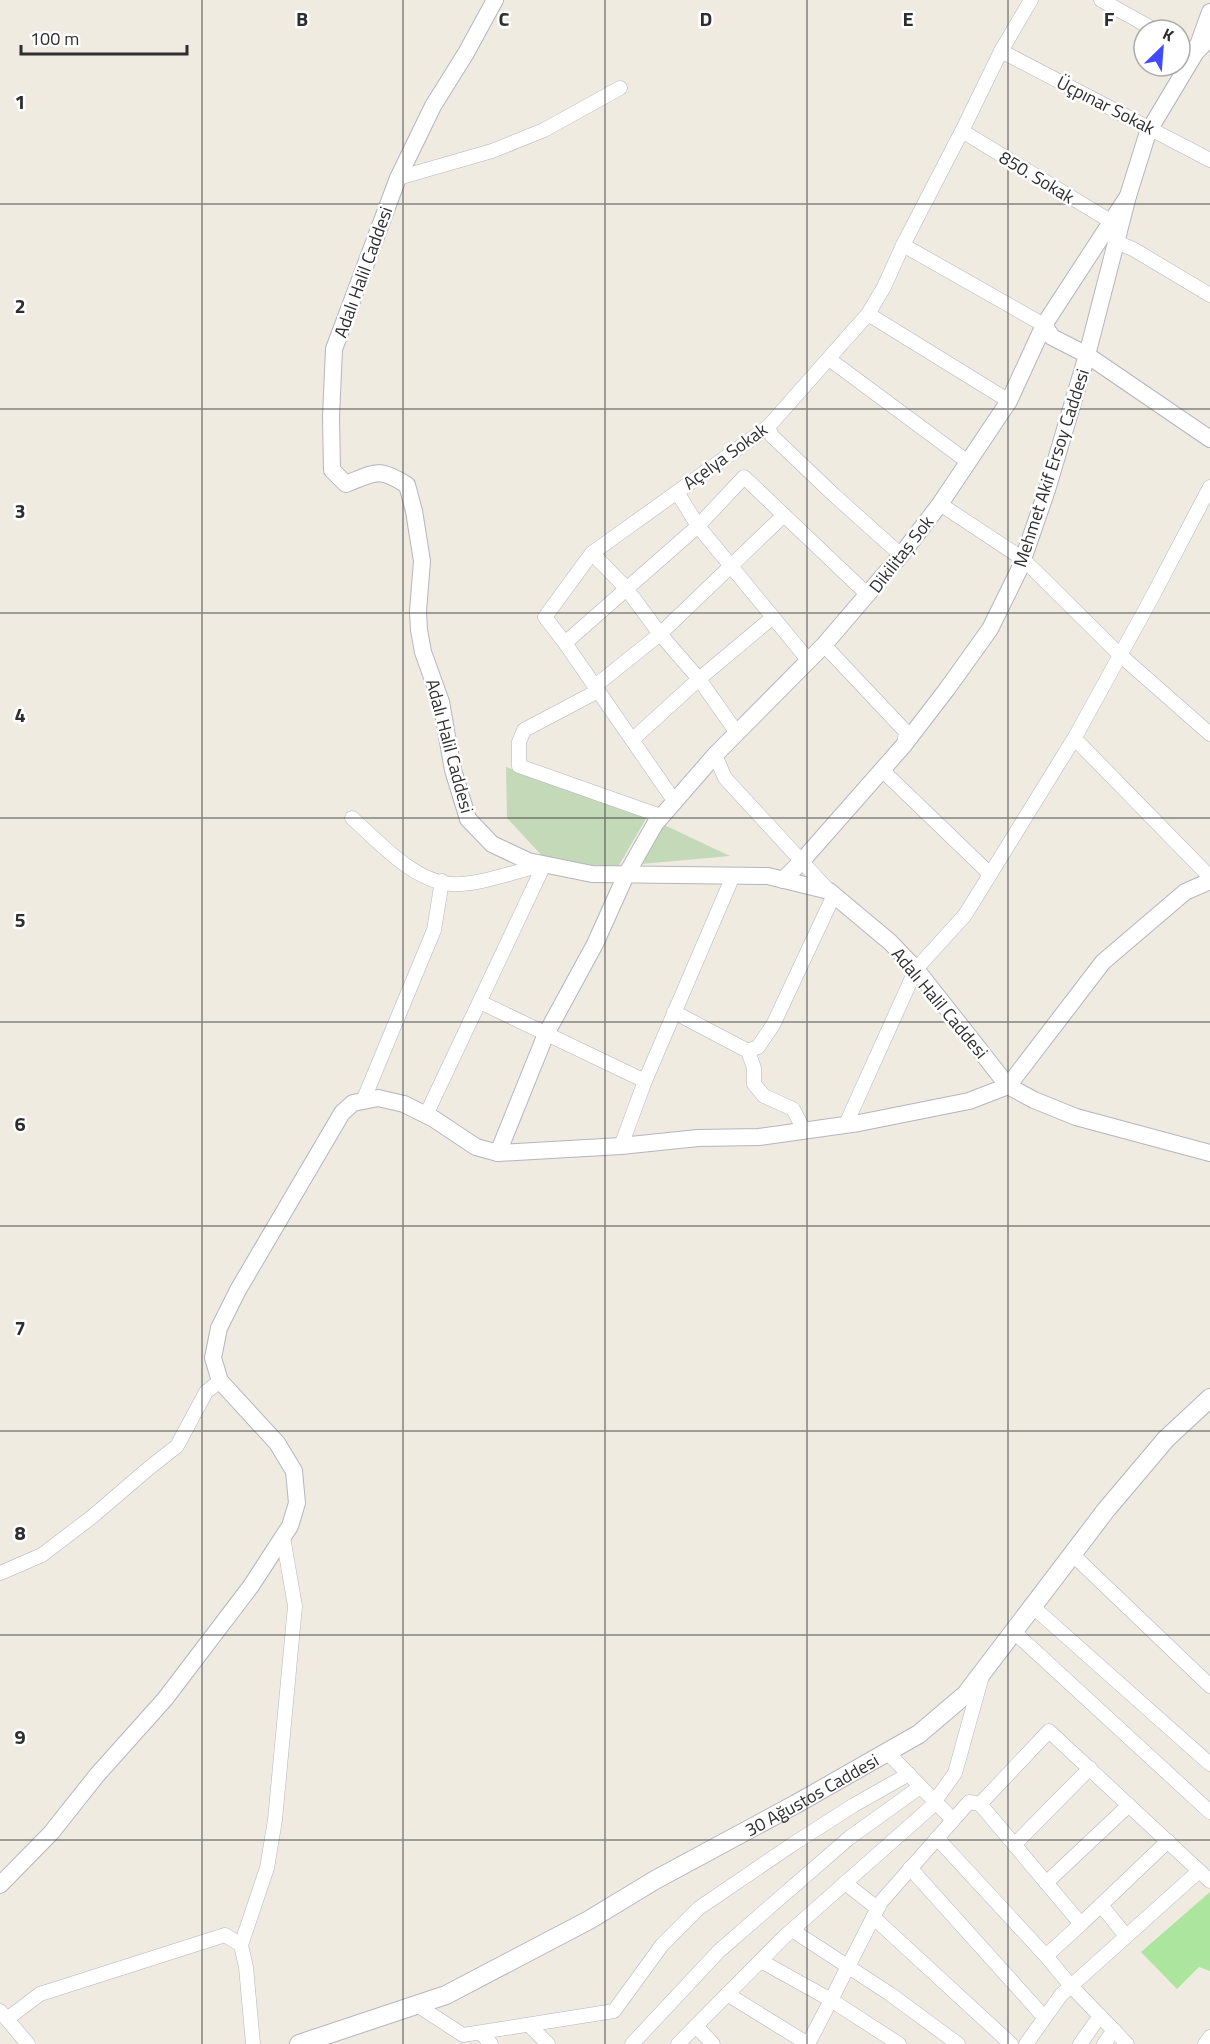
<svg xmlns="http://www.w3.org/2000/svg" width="1210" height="2044" viewBox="0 0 1210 2044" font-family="'Titillium Web',sans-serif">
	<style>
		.green { fill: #ace59e }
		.cemetery { fill: #c3d9b8 }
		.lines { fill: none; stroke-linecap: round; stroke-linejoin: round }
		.minor-casing { stroke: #b4b5c1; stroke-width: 15 }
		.tertiary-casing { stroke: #b4b5c1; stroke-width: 18 }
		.secondary-casing { stroke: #b4b5c1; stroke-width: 20 }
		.minor { stroke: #fff; stroke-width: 14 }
		.tertiary { stroke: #fff; stroke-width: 16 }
		.secondary { stroke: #fff; stroke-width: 18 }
		.grid { fill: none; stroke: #2e2e2e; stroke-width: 1.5; stroke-opacity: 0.55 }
		.labels { text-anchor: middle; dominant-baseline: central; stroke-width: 5; stroke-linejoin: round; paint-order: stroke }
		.street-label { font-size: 18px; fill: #2e2e2e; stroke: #fff }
		.grid-label { font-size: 20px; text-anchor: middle; font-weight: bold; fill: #2e2e2e; stroke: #fff; stroke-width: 5; stroke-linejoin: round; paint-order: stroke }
	</style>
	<rect width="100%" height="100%" fill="#efebe1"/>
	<!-- green -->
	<polygon class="green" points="1210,1892 1210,1971 1199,1967 1177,1989 1141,1952"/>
	<!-- cemetery -->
	<g class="cemetery">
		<polygon points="506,767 648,815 618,867 600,866 545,859 507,818"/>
		<polygon points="662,824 730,856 641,864"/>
	</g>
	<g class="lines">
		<!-- minor casing -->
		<g class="minor-casing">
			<g id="minor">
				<polyline points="1101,0 1155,30"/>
				<polyline points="1180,44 1196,52"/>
				<polyline points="1001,51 1210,160"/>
				<polyline points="962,131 1112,222"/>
				<polyline points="398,178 492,151 544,130 620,88"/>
				<polyline points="1116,242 1133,249 1210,295"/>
				<polyline points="903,245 1044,325"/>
				<polyline points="868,314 1009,401"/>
				<polyline points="829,359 968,462"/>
				<polyline points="768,427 772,436 834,495 901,555"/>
				<polyline points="677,492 698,526 744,477 868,595"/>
				<polyline points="940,504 1023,559 1119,654 1210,734"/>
				<polyline points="592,553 626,588 660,634 784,515"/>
				<polyline points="565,643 698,526 809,661"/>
				<polyline points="824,645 906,732 904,745"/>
				<polyline points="595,686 660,634 699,679 632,740"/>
				<polyline points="598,691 524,730 519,742 519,766 661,816"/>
				<polyline points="737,733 699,679 773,617"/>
				<polyline points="1078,742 1210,877"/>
				<polyline points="715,755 725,778 829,891"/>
				<polyline points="882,770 990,874"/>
				<polyline points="675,802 565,643 545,617 592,553 768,427 868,314 884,287 903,245 962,131 1001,51 1031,0"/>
				<path d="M352 818C379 842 413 881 451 884 476 886 517 871 542 865"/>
				<polyline points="480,1002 645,1081 733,876"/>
				<polyline points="674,1012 748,1051 758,1047 773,1025 834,895"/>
				<polyline points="748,1051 754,1068 754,1084 764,1096 793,1109 804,1130"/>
				<polyline points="363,1101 434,930 442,881"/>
				<polyline points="426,1115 544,865"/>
				<polyline points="846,1124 916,969 965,915 1075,737 1150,601 1210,487"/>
				<polyline points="621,1146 645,1081"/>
				<polyline points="1072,1554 1210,1686"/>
				<polyline points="0,1573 42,1555 93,1516 149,1468 177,1446 206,1392 220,1381"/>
				<polyline points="1032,1606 1210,1764"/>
				<polyline points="1013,1631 1210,1812"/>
				<polyline points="887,1752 953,1820"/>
				<polyline points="937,1838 1046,1956 1081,1924"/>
				<polyline points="1168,1841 1081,1924 980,1804 1049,1731 1210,1881"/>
				<polyline points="1014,1845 1090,1768"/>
				<polyline points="910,1868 1044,2017"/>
				<polyline points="845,1883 877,1908"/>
				<polyline points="1046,1883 1129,1805"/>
				<polyline points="1101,1905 1126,1936"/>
				<polyline points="873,1917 1011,2044"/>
				<polyline points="792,1930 890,1994 958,2044"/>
				<polyline points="241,1945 267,1868 275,1820 295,1606 283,1537"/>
				<polyline points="1046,1956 1071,1986 1127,2044"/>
				<polyline points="761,1961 831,2000 808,2044"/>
				<polyline points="727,1994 808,2044"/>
				<polyline points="417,2005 463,2035 614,2011 662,1945 699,1908 790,1846 854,1805 909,1774"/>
				<polyline points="0,2011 28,2044"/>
				<polyline points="7,2019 40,1994 225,1935 241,1945 246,1967 253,2044"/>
				<polyline points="529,2025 548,2044"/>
				<polyline points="696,2026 713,2044"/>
				<polyline points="481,2033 491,2044"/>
				<polyline points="632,2044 719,1951 849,1838 920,1787"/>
				<polyline points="678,2044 784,1937 930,1808 955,1773 982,1676"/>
				<polyline points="899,2044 831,2000 881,1902 969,1802 980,1804"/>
				<polyline points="1026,2044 1061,1995 1199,1871"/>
				<polyline points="1080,2044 1100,2016"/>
				<polyline points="1104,2044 1114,2030"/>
				<polyline points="1205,2044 1210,2037"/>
			</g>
		</g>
		<!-- tertiary casing -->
		<g class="tertiary-casing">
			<g id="tertiary">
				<path d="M495 0 466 53 433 106 398 178 334 349 331 417 332 470 346 484C376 472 378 467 407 485L414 511 422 561 418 611 419 630 423 652 441 702 453 770 468 819 492 844 528 861 592 874 768 876 829 891 890 942 916 969 1008 1086 1034 1100 1076 1117 1210 1153"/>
				<polyline points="1197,48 1210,12"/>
				<polyline points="1044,325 1052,337 1087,355 1210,439"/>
				<polyline points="783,880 801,862 904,745 947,689 990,629 1020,568 1047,490 1087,355 1128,196 1148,132 1196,52 1210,38"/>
				<polyline points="498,1153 546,1034 595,944 626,875 655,824 715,755 824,645 901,555 940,504 1009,401 1044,325 1128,196"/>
				<polyline points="0,1885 51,1833 97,1775 165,1699 251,1586 290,1526 297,1503 294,1471 277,1443 220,1381 213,1358 219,1328 238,1290 342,1113 353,1103 378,1098 404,1104 434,1119 476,1147 498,1153 621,1146 698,1138 759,1137 859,1123 969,1101 1008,1086 1103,962 1185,892 1210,881"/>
			</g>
		</g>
		<!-- secondary casing -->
		<g class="secondary-casing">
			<g id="secondary">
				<path id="s1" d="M299 2044 446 1995 589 1920 655 1880 796 1804 919 1734 966 1694 1106 1510 1166 1439 1210 1398"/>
			</g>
		</g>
		<!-- minor -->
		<use href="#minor" class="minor"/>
		<!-- tertiary -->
		<use href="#tertiary" class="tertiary"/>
		<!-- secondary -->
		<use href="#secondary" class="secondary"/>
	</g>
	<!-- grid -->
	<path class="grid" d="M202 0V2044M403 0V2044M605 0V2044M807 0V2044M1008 0V2044M0 204H1210M0 409H1210M0 613H1210M0 818H1210M0 1022H1210M0 1226H1210M0 1431H1210M0 1635H1210M0 1840H1210"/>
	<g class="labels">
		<!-- street labels -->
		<g class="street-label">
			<text transform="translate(1106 105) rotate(27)">Üçpınar Sokak</text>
			<text transform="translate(1037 177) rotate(31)">850. Sokak</text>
			<text transform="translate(363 272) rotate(-70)">Adalı Halil Caddesi</text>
			<text transform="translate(725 456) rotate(-36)">Açelya Sokak</text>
			<text transform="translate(1051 468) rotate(-72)">Mehmet Akif Ersoy Caddesi</text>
			<text transform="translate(901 554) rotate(-52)">Dikilitaş Sok</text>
			<text transform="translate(450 746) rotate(75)">Adalı Halil Caddesi</text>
			<text transform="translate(940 1003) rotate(50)">Adalı Halil Caddesi</text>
			<text stroke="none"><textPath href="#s1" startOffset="572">30 Ağustos Caddesi</textPath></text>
		</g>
	</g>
	<g class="grid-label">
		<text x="302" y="26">B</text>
		<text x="504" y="26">C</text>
		<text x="706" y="26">D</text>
		<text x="908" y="26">E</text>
		<text x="1109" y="26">F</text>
		<text x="20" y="109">1</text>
		<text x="20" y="313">2</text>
		<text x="20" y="518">3</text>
		<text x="20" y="722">4</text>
		<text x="20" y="927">5</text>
		<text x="20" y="1131">6</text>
		<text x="20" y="1335">7</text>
		<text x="20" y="1540">8</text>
		<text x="20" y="1744">9</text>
	</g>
	<!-- north arrow -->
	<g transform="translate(1162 48) rotate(25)"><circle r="28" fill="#ffffff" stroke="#ababab" stroke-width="1.5"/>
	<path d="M0-4.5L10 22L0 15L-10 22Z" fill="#414afc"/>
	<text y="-9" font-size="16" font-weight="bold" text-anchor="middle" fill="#2e2e2e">K</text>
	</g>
	<!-- scale -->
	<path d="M21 45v9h166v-9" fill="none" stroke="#2e2e2e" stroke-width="3"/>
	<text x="30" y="45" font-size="18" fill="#2e2e2e" stroke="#ffffff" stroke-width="4.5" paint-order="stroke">100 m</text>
</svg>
